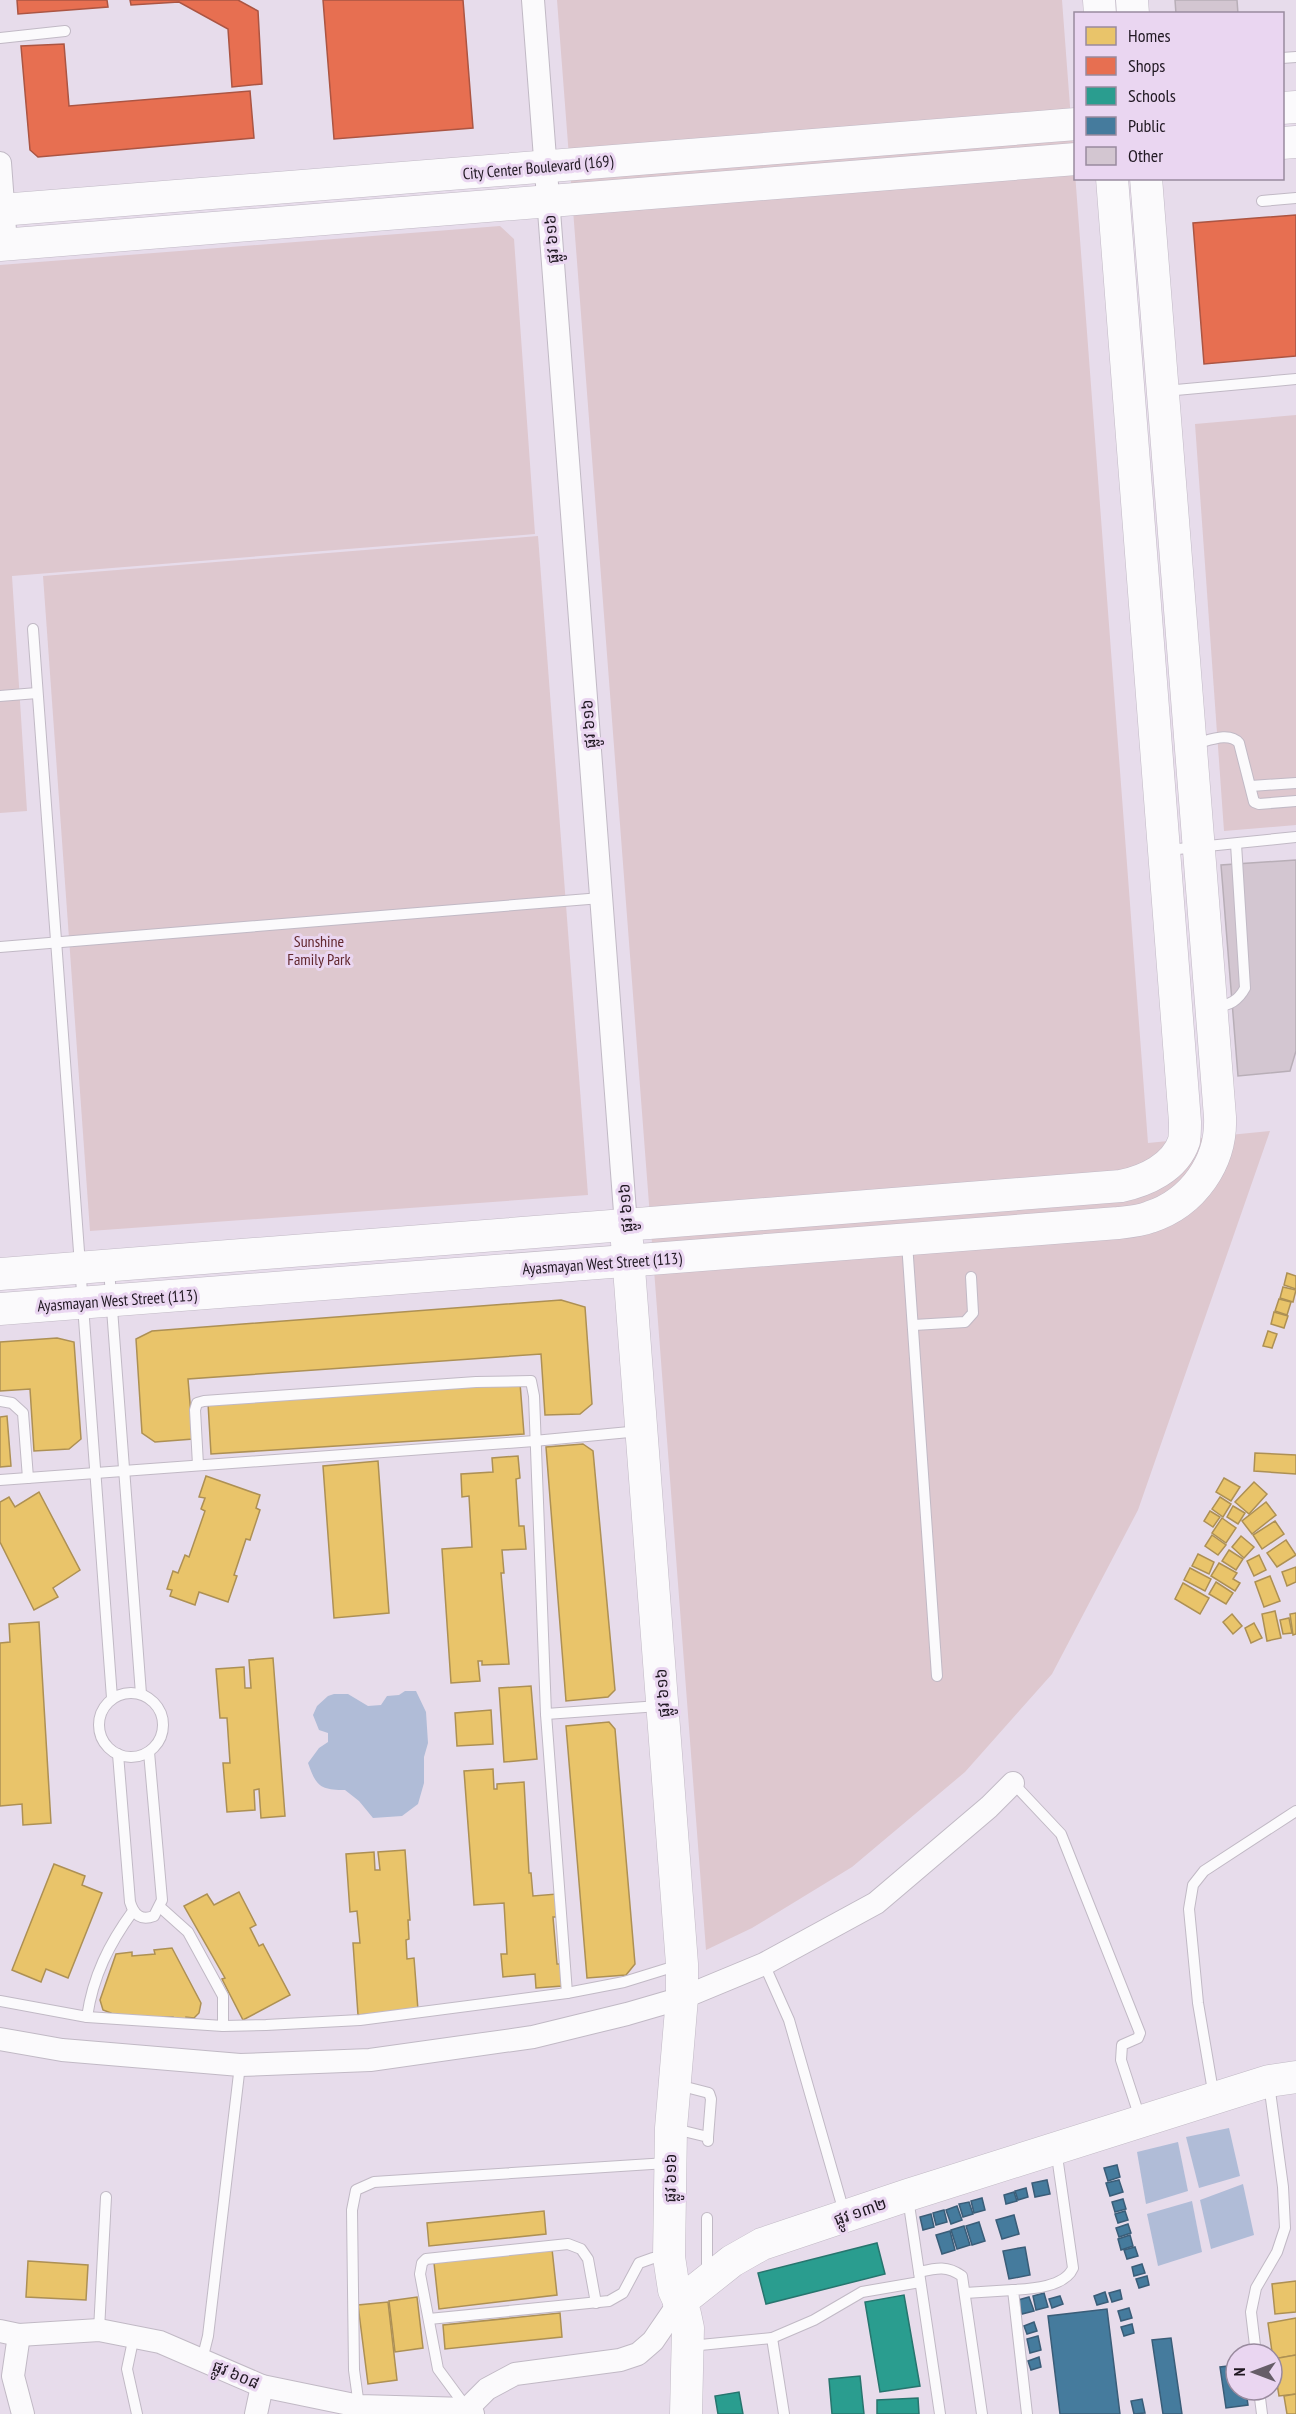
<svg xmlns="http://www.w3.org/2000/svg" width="1296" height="2414" viewBox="0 0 1296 2414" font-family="'PT Sans Narrow','Noto Sans Khmer',sans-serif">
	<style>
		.green { fill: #dec8cf }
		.water { fill: #b0bcd7 }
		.homes { fill: #e9c46a; stroke: #ad9054; stroke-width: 1.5 }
		.shops { fill: #e76f51; stroke: #ab5543; stroke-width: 1.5 }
		.schools { fill: #2a9d8f; stroke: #27756e; stroke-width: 1.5 }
		.public { fill: #457b9d; stroke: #3a5d78; stroke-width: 1.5 }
		.building { fill: #d3c6d1; stroke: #b8aeb7; stroke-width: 1.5 }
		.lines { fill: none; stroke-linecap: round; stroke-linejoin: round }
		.lane-casing { stroke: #c1b9c5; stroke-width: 12 }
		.street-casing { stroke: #c1b9c5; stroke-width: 24 }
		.secondary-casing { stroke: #c1b9c5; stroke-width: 33 }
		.lane { stroke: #fbfafc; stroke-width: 10 }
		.street { stroke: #fbfafc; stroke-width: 22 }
		.secondary { stroke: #fbfafc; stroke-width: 32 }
		.labels { text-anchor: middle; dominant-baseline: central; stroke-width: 6; stroke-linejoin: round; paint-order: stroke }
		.street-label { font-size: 16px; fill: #201822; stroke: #ead6f1 }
		.park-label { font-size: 16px; fill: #61272e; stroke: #ead6f1 }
	</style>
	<rect width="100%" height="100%" fill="#e7dceb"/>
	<!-- green -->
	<g class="green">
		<polygon points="557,0 1062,0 1148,1143 1270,1131 1138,1510 1052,1674 965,1772 852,1867 752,1928 706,1950"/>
		<polygon points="500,226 514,239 535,534 12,576 27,811 0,813 0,265"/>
		<polygon points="1296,415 1296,825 1224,831 1195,424"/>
		<polygon points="538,536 588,1195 90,1231 43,576"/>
	</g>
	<!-- water -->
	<g class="water">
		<path d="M405 1691H416L426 1712 428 1743 424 1757V1783L418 1804 402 1816 373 1818 359 1801 345 1790C320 1790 316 1786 308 1763L319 1748 328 1742V1733L319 1730 313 1715 317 1706 328 1696 334 1694H348L368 1706 381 1705 387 1696 399 1695Z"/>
		<polygon points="1229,2128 1240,2176 1199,2188 1186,2137"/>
		<polygon points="1178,2142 1188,2191 1146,2204 1137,2152"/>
		<polygon points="1243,2184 1254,2235 1211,2249 1200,2200"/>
		<polygon points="1192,2201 1202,2252 1158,2266 1147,2214"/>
	</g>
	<!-- homes -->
	<g class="homes">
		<polygon points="1287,1273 1296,1276 1296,1289 1284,1285"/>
		<polygon points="1283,1287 1296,1290 1293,1302 1280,1298"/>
		<polygon points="1279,1299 1291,1302 1287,1315 1275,1311"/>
		<polygon points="561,1300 585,1307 592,1404 580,1414 545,1415 541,1354 188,1379 193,1439 155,1442 142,1433 136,1339 152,1331"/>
		<polygon points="1274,1312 1288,1316 1284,1328 1271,1324"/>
		<polygon points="1268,1331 1277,1334 1272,1348 1263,1346"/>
		<polygon points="57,1338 74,1342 81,1439 69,1449 34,1451 30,1389 0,1391 0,1342"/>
		<polygon points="520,1383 524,1434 211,1454 208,1403"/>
		<polygon points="7,1416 11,1466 0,1467 0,1417"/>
		<polygon points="583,1444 593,1451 615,1690 608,1697 566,1701 546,1447"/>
		<polygon points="1255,1453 1296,1455 1296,1474 1254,1471"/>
		<polygon points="518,1456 520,1478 516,1479 519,1526 524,1526 526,1549 502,1550 504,1573 501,1573 509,1664 482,1665 482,1661 478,1661 480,1681 451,1683 442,1549 472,1547 469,1496 462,1497 461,1474 493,1472 492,1458"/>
		<polygon points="378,1461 389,1613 334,1618 323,1466"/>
		<polygon points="206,1476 260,1495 256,1508 260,1510 250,1540 246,1539 234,1575 237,1576 228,1602 199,1592 195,1605 170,1596 172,1590 167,1589 173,1571 178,1573 185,1555 189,1557 205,1511 201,1509 205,1498 199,1497"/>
		<polygon points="1224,1478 1240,1487 1231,1501 1216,1492"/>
		<polygon points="1254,1482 1267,1494 1249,1514 1235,1502"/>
		<polygon points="39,1492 80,1570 53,1588 58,1597 34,1610 0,1542 0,1502 9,1497 15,1507"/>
		<polygon points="1220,1497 1231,1504 1223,1517 1212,1509"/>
		<polygon points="1266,1502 1276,1515 1252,1534 1242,1521"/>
		<polygon points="1233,1506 1245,1513 1238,1524 1227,1517"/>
		<polygon points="1210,1511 1220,1517 1213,1527 1204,1521"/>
		<polygon points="1222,1518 1236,1528 1226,1543 1212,1533"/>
		<polygon points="1275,1521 1284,1534 1262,1549 1253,1535"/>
		<polygon points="1212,1535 1226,1545 1218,1555 1205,1546"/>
		<polygon points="1241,1536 1254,1547 1244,1558 1232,1547"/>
		<polygon points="1286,1540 1296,1555 1277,1567 1267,1553"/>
		<polygon points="1229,1550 1243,1559 1236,1570 1222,1561"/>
		<polygon points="1198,1554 1214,1562 1209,1574 1192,1566"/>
		<polygon points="1259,1555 1266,1570 1254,1576 1247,1561"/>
		<polygon points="1219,1563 1237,1573 1233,1579 1240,1583 1235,1591 1211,1576"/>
		<polygon points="1296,1567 1296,1582 1287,1586 1282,1572"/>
		<polygon points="1190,1568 1211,1579 1205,1591 1184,1580"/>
		<polygon points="1270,1576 1280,1601 1264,1607 1255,1582"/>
		<polygon points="1216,1582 1233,1593 1226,1604 1209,1594"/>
		<polygon points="1183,1583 1209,1598 1200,1614 1175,1599"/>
		<polygon points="1275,1611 1281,1638 1267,1641 1262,1614"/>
		<polygon points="1296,1613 1296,1634 1293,1635 1290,1614"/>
		<polygon points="1232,1614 1242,1626 1233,1634 1223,1622"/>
		<polygon points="1289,1618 1292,1633 1283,1634 1280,1620"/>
		<polygon points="39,1622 51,1823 23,1825 22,1804 0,1806 0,1643 10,1642 9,1624"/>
		<polygon points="1254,1623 1262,1638 1251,1643 1245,1628"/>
		<polygon points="273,1658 285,1816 261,1818 259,1789 254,1790 255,1810 227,1812 223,1763 230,1763 227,1718 220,1718 216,1669 244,1667 245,1688 251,1688 249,1660"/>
		<polygon points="531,1686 537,1759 504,1762 499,1688"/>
		<polygon points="491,1710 493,1744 457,1746 455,1713"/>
		<polygon points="609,1722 615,1729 635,1964 626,1975 587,1978 566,1726"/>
		<polygon points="493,1769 494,1789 497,1789 497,1784 524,1782 529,1873 531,1873 533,1896 557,1894 558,1917 553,1917 557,1964 561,1964 562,1986 536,1988 535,1974 503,1977 501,1954 507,1954 504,1903 474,1905 464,1771"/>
		<polygon points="405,1850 410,1920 408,1920 409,1939 406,1940 407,1959 414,1958 418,2010 358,2015 353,1943 360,1943 357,1911 350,1912 346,1854 374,1852 375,1870 380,1870 378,1852"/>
		<polygon points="54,1864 85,1876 82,1885 102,1893 68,1978 46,1969 41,1982 12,1970"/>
		<polygon points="239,1892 256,1925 250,1928 259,1946 263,1944 290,1995 243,2020 222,1979 225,1978 184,1906 207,1894 214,1905"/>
		<polygon points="172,1948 201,2003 199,2013 194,2018 186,2017 186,2021 173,2020 173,2017 111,2017 111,2013 103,2010 100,2000 116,1954 132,1952 132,1956 155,1954 154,1950"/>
		<polygon points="544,2211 546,2234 429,2246 427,2223"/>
		<polygon points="552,2249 557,2295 439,2309 434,2263"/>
		<polygon points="28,2261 88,2265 86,2300 26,2297"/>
		<polygon points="1296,2281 1296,2312 1275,2314 1272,2284"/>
		<polygon points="417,2297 423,2348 395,2352 389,2301"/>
		<polygon points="388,2302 397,2380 368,2384 358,2305"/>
		<polygon points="560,2313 562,2337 445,2349 443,2325"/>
		<polygon points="1296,2318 1296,2355 1273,2359 1268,2323"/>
		<polygon points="1296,2355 1296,2394 1279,2396 1273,2359"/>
		<polygon points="1296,2394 1296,2414 1287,2414 1284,2396"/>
	</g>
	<!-- shops -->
	<g class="shops">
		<polygon points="17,0 107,0 108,7 18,14"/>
		<polygon points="130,0 238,0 258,11 262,84 232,87 228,29 179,2 131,5"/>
		<polygon points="323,0 463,0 473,128 334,139"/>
		<polygon points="64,44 69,106 250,91 254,138 38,157 30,150 21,46"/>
		<polygon points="1296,215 1296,356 1204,364 1193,223"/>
	</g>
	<!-- schools -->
	<g class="schools">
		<polygon points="877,2243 885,2274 766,2304 758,2273"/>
		<polygon points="904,2295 920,2386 880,2392 865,2302"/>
		<polygon points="860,2376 864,2414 832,2414 829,2379"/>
		<polygon points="739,2392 743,2414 718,2414 715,2396"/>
		<polygon points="918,2398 919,2414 877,2414 877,2400"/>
	</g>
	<!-- public -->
	<g class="public">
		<polygon points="1117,2165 1120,2177 1108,2181 1104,2168"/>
		<polygon points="1047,2180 1050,2194 1035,2197 1032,2183"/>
		<polygon points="1119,2180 1123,2192 1110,2196 1106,2183"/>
		<polygon points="1026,2188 1028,2197 1018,2200 1015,2191"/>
		<polygon points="1014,2192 1017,2201 1006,2204 1004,2195"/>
		<polygon points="982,2198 985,2210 974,2213 971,2201"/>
		<polygon points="1123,2199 1126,2209 1115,2212 1112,2202"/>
		<polygon points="969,2202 973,2214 963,2217 959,2204"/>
		<polygon points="957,2206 962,2220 951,2224 946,2210"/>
		<polygon points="944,2210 947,2222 936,2225 933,2213"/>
		<polygon points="1125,2211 1128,2220 1118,2223 1115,2214"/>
		<polygon points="931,2214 934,2227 923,2230 920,2217"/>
		<polygon points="1014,2215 1019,2234 1002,2239 996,2220"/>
		<polygon points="979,2222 985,2241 972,2245 966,2226"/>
		<polygon points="1128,2224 1131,2233 1119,2237 1116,2228"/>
		<polygon points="964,2226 970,2245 957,2249 951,2230"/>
		<polygon points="950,2231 955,2250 942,2254 936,2235"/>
		<polygon points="1130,2235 1133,2246 1121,2250 1118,2239"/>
		<polygon points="1025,2247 1030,2275 1009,2279 1003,2251"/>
		<polygon points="1135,2247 1138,2256 1127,2259 1124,2250"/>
		<polygon points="1142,2264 1145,2273 1134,2276 1132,2267"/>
		<polygon points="1147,2276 1149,2285 1139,2288 1136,2279"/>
		<polygon points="1120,2290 1122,2299 1112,2302 1109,2293"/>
		<polygon points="1105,2292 1108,2302 1097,2305 1094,2296"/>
		<polygon points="1044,2293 1048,2307 1036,2310 1033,2296"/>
		<polygon points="1060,2296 1063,2304 1052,2308 1049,2299"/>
		<polygon points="1029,2297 1034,2311 1022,2314 1018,2300"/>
		<polygon points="1129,2308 1132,2318 1121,2321 1118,2311"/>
		<polygon points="1107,2309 1120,2414 1060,2414 1048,2316"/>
		<polygon points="1034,2322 1037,2331 1027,2334 1024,2326"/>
		<polygon points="1132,2324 1134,2333 1124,2336 1121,2327"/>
		<polygon points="1038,2336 1041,2350 1030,2353 1027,2339"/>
		<polygon points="1171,2338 1182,2414 1163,2414 1152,2340"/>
		<polygon points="1039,2357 1041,2367 1031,2370 1028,2361"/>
		<polygon points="1236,2365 1236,2390 1251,2390 1246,2391 1248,2405 1226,2408 1220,2367"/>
		<polygon points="1142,2399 1145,2413 1134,2414 1131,2401"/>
	</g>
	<!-- building -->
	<g class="building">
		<polygon points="1175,0 1237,0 1238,14 1176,14"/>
		<polygon points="1296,860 1296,1051 1290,1071 1238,1076 1221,865"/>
	</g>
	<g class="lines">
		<!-- lane casing -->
		<g class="lane-casing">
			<g id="lane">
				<polyline points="0,38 65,31"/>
				<polyline points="1282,58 1296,57"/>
				<polyline points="1262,201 1296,198"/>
				<polyline points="1165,391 1296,379"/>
				<polyline points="33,629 112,1698"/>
				<polyline points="0,696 37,693"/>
				<path d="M1194 744C1208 741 1229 731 1239 743L1254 802 1259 804 1296 801"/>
				<polyline points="1251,786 1296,783"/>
				<polyline points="1168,850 1296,837"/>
				<polyline points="0,947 601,898"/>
				<path d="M1215 1007C1230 1005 1238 1001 1245 988L1236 844"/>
				<polyline points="907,1243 937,1676"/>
				<polyline points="109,1269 141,1694"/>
				<polyline points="914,1325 965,1322 973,1313 971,1277"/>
				<polyline points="0,1401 12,1403 23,1413 28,1478"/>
				<polyline points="198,1465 195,1410 197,1403 204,1401 476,1382 531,1381 534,1396 546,1714 567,1993"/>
				<polyline points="0,1480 534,1441 640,1431"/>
				<circle cx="131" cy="1725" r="32"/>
				<polyline points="546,1714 659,1706"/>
				<path d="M118 1754 130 1902C134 1915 141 1921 154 1916L162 1900 149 1752"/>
				<polyline points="1013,1783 1061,1834 1140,2033 1138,2038 1122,2045 1121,2060 1140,2118"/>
				<polyline points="160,1907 188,1932 223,1996 223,2026"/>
				<polyline points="764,1964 789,2020 842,2205"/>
				<polyline points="0,2001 87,2017 223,2026 266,2025 360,2020 567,1993 624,1982 679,1965"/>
				<path d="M87 2017C93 1976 109 1944 133 1911"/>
				<polyline points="678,2085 709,2093 711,2099 708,2137"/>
				<polyline points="1214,2097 1198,2003 1189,1909 1193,1885 1204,1871 1296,1811"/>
				<polyline points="675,2129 708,2137 708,2141"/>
				<polyline points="908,2198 940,2414"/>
				<polyline points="707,2218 707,2274"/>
				<path d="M919 2272C936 2268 947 2265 962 2276L982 2414"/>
				<polyline points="965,2293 1013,2290"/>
				<polyline points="429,2319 609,2301 623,2293 639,2263 653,2258 668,2257"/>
				<polyline points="99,2330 106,2197"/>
				<polyline points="134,2336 127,2369 137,2414"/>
				<polyline points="772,2338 784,2414"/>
				<polyline points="690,2346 772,2338 814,2320 862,2292 920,2282"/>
				<polyline points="1256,2354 1251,2312 1256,2288 1277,2252 1285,2228 1283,2187 1269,2084"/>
				<polyline points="202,2360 208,2336 240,2065"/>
				<polyline points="1259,2390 1262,2414"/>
				<polyline points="359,2406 354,2370 352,2210 356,2190 374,2182 667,2163"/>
				<polyline points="466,2407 438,2369 420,2274 422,2263 426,2259 568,2244 581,2249 588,2259 596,2303"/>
				<path d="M1027 2414 1013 2290C1031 2289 1065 2287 1073 2268L1056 2149"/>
			</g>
		</g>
		<!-- street casing -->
		<g class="street-casing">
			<g id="street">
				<polyline points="533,0 626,1225"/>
				<polyline points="0,163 6,244"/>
				<polyline points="0,2039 62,2050 240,2065 370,2060 533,2037 627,2014 682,1998 764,1964 876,1903 989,1807 1013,1783"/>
				<polyline points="0,2331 19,2335 99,2330 160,2342 262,2386 359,2406 467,2409 473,2414"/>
				<polyline points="19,2335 13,2376 23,2414"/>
				<polyline points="256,2414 262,2386"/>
				<polyline points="469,2414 467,2409 487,2389 515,2374 620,2360 638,2354 653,2341 679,2303"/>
			</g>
		</g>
		<!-- secondary casing -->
		<g class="secondary-casing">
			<g id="secondary">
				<polyline points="1099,0 1100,14"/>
				<polyline points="1132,0 1133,14"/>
				<polyline points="1282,108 1296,107"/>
				<polyline points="1282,143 1296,142"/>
				<polyline points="0,210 1076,124"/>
				<polyline points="0,245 1076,159"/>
				<polyline points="627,1242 682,1964 682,1998 671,2128 669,2257 674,2290 685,2314 688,2328 686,2414"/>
				<path d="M0 1274 1121 1186C1145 1181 1175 1168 1184 1141 1185 1135 1185 1128 1185 1122L1112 178"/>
				<path d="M0 1309 1118 1223C1128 1222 1140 1221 1150 1217 1193 1203 1222 1162 1220 1117L1146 178"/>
				<polyline points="679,2303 732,2261 762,2244 908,2195 1215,2098 1269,2081 1296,2077"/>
			</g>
		</g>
		<!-- lane -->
		<use href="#lane" class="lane"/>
		<!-- street -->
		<use href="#street" class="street"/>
		<!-- secondary -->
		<use href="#secondary" class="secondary"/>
	</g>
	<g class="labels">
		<!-- street labels -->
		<g class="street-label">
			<text transform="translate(538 167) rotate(-5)">City Center Boulevard (169)</text>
			<text transform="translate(551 239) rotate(-94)">ផ្លូវ ៦១៦</text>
			<text transform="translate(588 724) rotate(-94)">ផ្លូវ ៦១៦</text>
			<text transform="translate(625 1208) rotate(-94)">ផ្លូវ ៦១៦</text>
			<text transform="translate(602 1263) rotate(-4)">Ayasmayan West Street (113)</text>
			<text transform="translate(117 1300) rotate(-4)">Ayasmayan West Street (113)</text>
			<text transform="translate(662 1693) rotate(-94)">ផ្លូវ ៦១៦</text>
			<text transform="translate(670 2178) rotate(-89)">ផ្លូវ ៦១៦</text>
			<text transform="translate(860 2211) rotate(-19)">ផ្លូវ ១៣២</text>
			<text transform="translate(236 2374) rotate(23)">ផ្លូវ ៦០៨</text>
		</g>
		<!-- park labels -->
		<g class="park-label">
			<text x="319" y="941">Sunshine<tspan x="319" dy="18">Family Park</tspan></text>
		</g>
	</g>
	<!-- legend -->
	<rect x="1074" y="12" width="210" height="168" fill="#ead6f1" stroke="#998a9e" stroke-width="1.5"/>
	<rect x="1086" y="27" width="30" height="18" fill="#e9c46a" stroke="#998a9e" stroke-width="1.5"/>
	<text x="1128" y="42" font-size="18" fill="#201822">Homes</text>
	<rect x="1086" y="57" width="30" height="18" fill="#e76f51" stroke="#998a9e" stroke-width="1.5"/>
	<text x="1128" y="72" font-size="18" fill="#201822">Shops</text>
	<rect x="1086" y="87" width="30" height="18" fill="#2a9d8f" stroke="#998a9e" stroke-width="1.5"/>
	<text x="1128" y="102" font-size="18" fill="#201822">Schools</text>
	<rect x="1086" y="117" width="30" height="18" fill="#457b9d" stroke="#998a9e" stroke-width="1.5"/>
	<text x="1128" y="132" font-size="18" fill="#201822">Public</text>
	<rect x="1086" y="147" width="30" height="18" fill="#d3c6d1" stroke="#998a9e" stroke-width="1.5"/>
	<text x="1128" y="162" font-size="18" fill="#201822">Other</text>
	<!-- north arrow -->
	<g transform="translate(1254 2372) rotate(270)"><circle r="28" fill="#ead6f1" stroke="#998a9e" stroke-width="1.5"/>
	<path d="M0-4.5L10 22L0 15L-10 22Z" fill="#665d68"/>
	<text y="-9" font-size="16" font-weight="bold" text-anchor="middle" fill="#201822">N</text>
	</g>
</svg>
